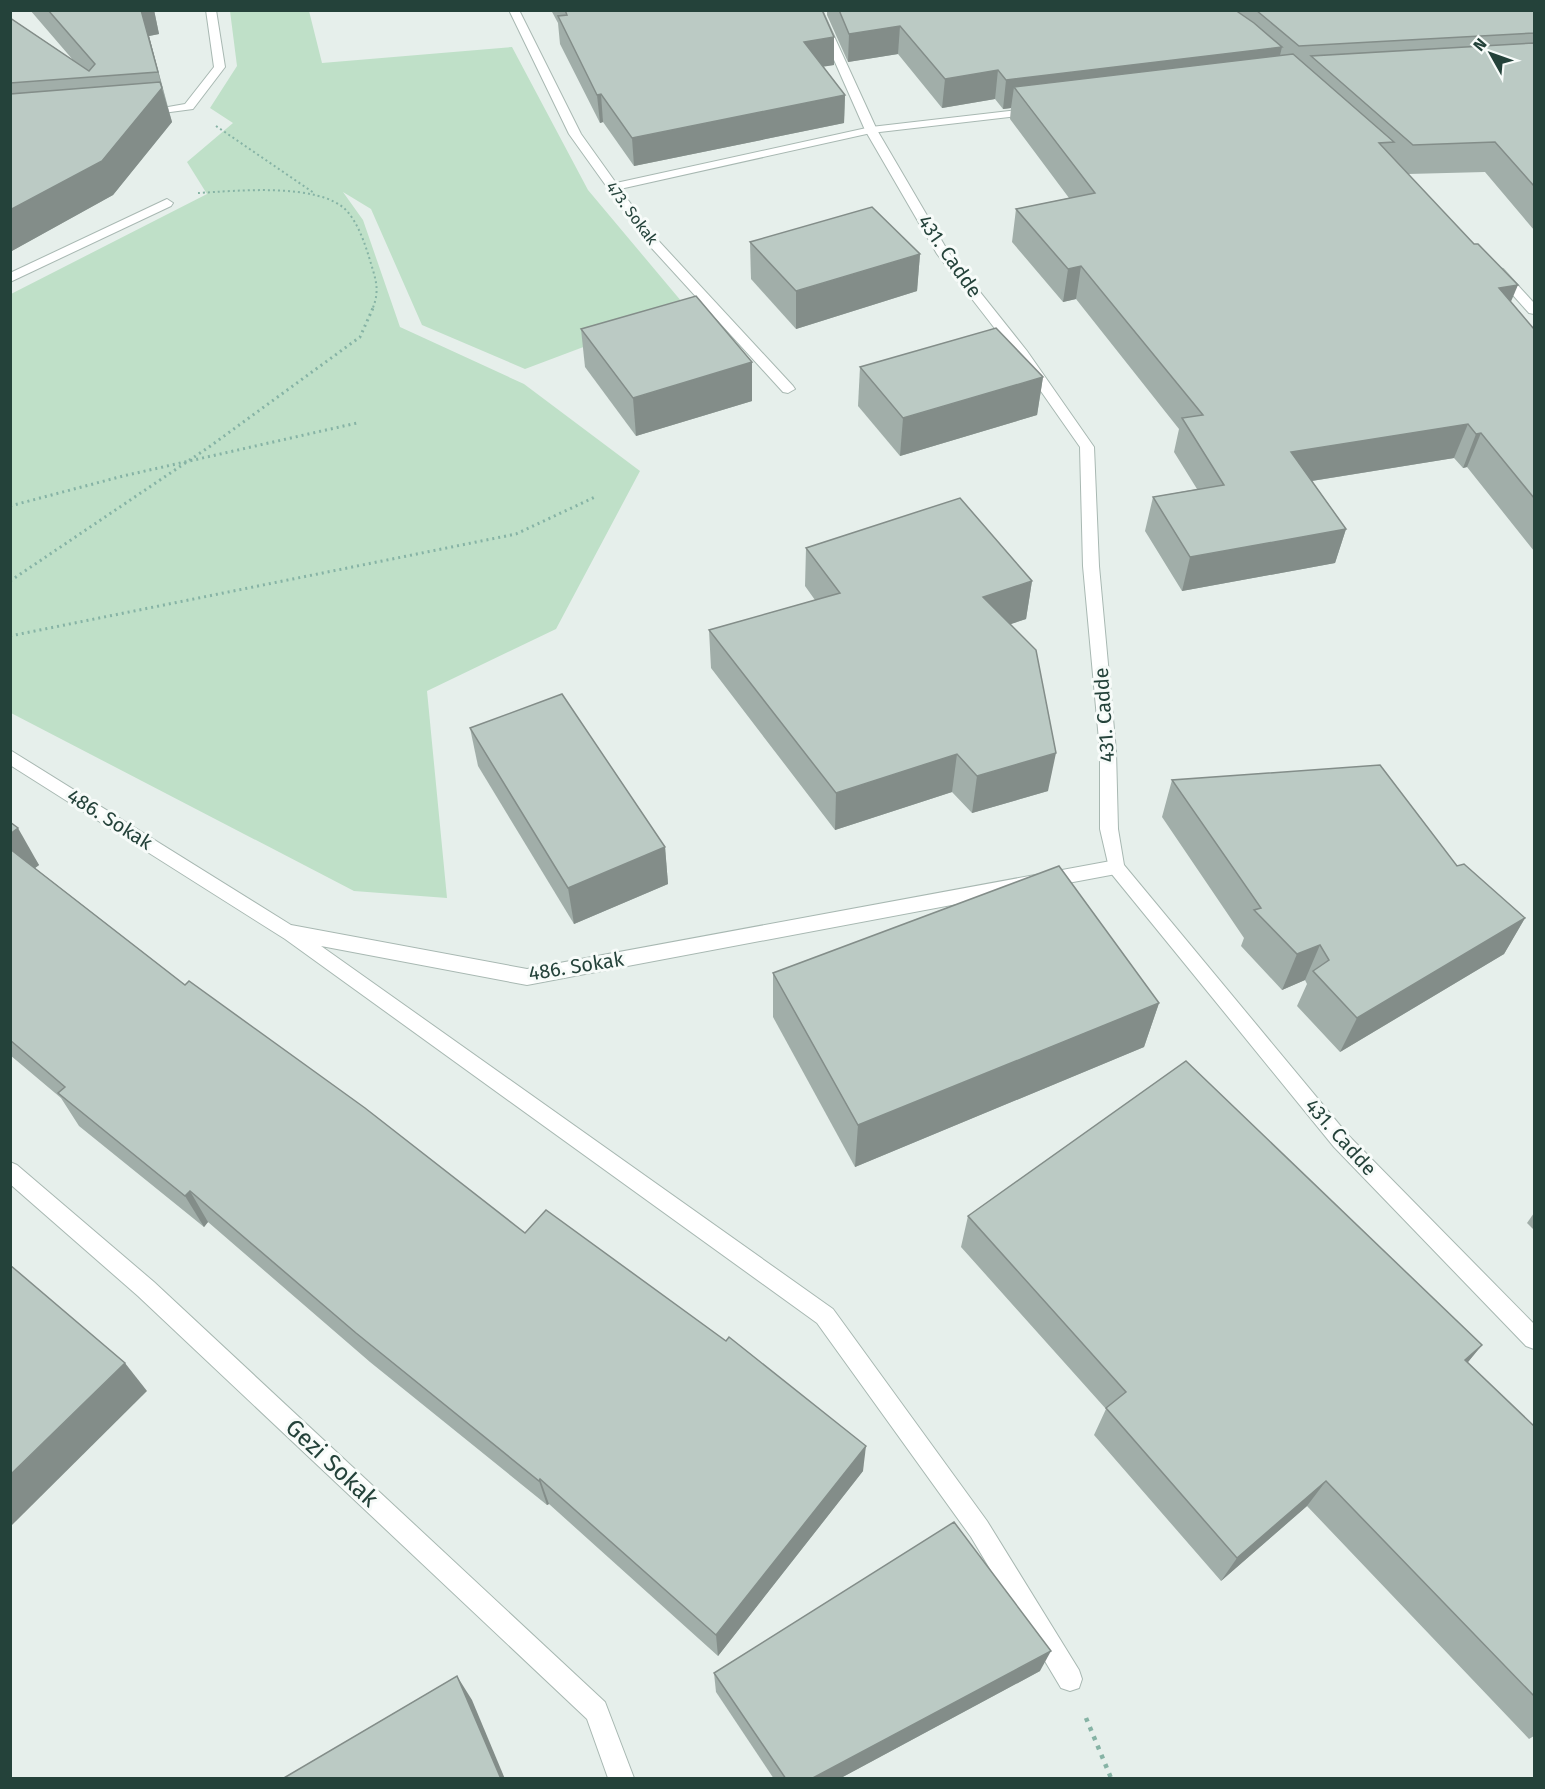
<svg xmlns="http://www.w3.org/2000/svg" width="1545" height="1789" viewBox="0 0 1545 1789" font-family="'Fira Sans',sans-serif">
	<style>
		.green { fill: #bfe0c8 }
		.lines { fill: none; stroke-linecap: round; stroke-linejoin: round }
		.minor-casing { stroke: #a8b8b2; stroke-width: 2 }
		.tertiary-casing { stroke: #a8b8b2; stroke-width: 2 }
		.path-far2 { stroke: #86b3a5; stroke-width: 2; stroke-dasharray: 2 3; stroke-linecap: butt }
		.path-far1 { stroke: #86b3a5; stroke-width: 3; stroke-dasharray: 2 4; stroke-linecap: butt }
		.path { stroke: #86b3a5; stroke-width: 4.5; stroke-dasharray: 4 6; stroke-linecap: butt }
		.minor { fill: #fff; fill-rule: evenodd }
		.tertiary { fill: #fff; fill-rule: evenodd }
		.wall { fill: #a1aea9 }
		.shaded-wall { fill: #838d89 }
		.building { fill: #bbcac4; stroke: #838d89; stroke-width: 1.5 }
		.labels { text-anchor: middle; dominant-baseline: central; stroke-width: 6; stroke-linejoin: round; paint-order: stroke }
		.far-street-label { font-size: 16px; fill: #24423a; stroke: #f7fbf9 }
		.street-label { font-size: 20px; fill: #24423a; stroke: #f7fbf9 }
		.near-street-label { font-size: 24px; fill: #24423a; stroke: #f7fbf9 }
	</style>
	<rect width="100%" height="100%" fill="#e6efeb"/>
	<!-- green -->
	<polygon class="green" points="230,11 309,11 322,63 512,47 588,190 687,308 525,369 422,325 371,209 343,192 363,220 400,327 524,384 640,471 556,629 427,691 447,898 354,891 11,713 11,294 207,194 187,162 233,123 210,108 237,66"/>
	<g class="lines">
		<!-- minor casing -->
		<g class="minor-casing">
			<g id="minor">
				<polygon points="206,10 216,10 225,67 193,109 140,116 140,112 185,104 214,67"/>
				<polygon points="509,10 519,10 581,134 616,183 871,127 1036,108 1042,111 1036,114 871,133 620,189 655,237 793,386 795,389 788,393 783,392 647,243 569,134"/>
				<polygon points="167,199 173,203 171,206 10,282 10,273"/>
				<polygon points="1499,268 1503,269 1534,303 1534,314 1529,313 1495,275 1493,272"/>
				<polygon points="10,750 291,925 527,969 1116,860 1122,862 1125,867 1122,872 1116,874 527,985 321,946 833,1309 987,1521 1079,1670 1082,1679 1079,1688 1070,1691 1061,1688 971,1537 817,1323 285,939 10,765"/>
				<polygon points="10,1162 17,1165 154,1282 605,1702 634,1778 608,1778 587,1719 138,1296 10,1184"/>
			</g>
		</g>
		<!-- tertiary casing -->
		<g class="tertiary-casing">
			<polygon id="tertiary" points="812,10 822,10 877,130 949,253 1027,351 1094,447 1099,566 1116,751 1118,829 1124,865 1348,1135 1534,1324 1534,1349 1526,1346 1334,1147 1110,872 1100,829 1100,751 1083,566 1080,447 1017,357 937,254 865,130"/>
		</g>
		<!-- path-far2 -->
		<g class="path-far2">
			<polyline points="216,126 314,193"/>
			<path d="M198 193C235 191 320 182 347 211 358 224 364 241 369 257 375 278 381 289 372 310"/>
		</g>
		<!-- path-far1 -->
		<g class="path-far1">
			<polyline points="10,506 123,476 357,423"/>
			<polyline points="10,581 209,447 360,337 373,308"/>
			<polyline points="10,636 516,534 595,497"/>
		</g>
		<!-- path -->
		<polyline class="path" points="1086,1718 1111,1778"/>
		<!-- minor -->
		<use href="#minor" class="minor"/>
		<!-- tertiary -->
		<use href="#tertiary" class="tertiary"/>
	</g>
	<!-- wall -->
	<g class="wall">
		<polygon points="30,10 154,10 159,34 149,36 172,122 113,195 10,252 10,18 73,60"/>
		<polygon points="551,10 822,10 834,65 823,66 845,95 844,123 634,166 603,122 600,123 560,44 558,23"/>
		<polygon points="827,10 1534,10 1534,230 1485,172 1408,174 1511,302 1534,329 1534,551 1467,467 1463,468 1454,458 1312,481 1346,529 1335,563 1182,591 1145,531 1153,497 1197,489 1174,452 1179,429 1076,299 1063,302 1012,242 1016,209 1069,198 1010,119 1011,108 1003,109 995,99 942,108 898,54 848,62 827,15"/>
		<polygon points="750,242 920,254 917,291 796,329 751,279"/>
		<polygon points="581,329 752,401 636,436 585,367"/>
		<polygon points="860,367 1043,377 1037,415 900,456 858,406"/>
		<polygon points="806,548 1032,581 1026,619 1010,624 1048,791 972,813 952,792 835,830 711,668 709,630 815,600 805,586"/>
		<polygon points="470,728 665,847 668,884 574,924 478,766"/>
		<polygon points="1172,780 1457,866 1525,918 1504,954 1340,1052 1297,1006 1307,984 1305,980 1282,990 1241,946 1244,938 1162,817"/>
		<polygon points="10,822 39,865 35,868 185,985 525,1233 863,1471 718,1656 549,1504 547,1505 370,1362 208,1222 204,1227 79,1126 61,1098 10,1055"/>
		<polygon points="773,973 1159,1003 1144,1047 855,1167 773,1017"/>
		<polygon points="1534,1213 1534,1230 1527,1223"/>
		<polygon points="968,1216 1482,1345 1467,1363 1534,1426 1534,1736 1529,1739 1307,1506 1221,1581 1094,1435 1106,1409 961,1247"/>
		<polygon points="1040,1671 839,1779 774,1779 716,1692 714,1673"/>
	</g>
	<!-- shaded-wall -->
	<g class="shaded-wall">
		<polygon points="141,10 154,10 159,34 149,36 167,105"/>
		<polygon points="900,26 898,54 848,62 849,34"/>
		<polygon points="834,37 834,65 803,70 804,42"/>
		<polygon points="1282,47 1275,76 1014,87 1011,108 1003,109 1006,80"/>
		<polygon points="998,70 995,99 942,108 945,79"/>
		<polygon points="160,82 172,122 113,195 10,252 10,210"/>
		<polygon points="601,94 603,122 600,123 597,95"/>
		<polygon points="845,95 844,123 634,166 632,138"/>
		<polygon points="920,254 917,291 796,329 796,291"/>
		<polygon points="1081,266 1076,299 1063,302 1068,269"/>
		<polygon points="1518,285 1504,318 1499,288"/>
		<polygon points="752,362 752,401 636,436 633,398"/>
		<polygon points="1043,377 1037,415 900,456 903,418"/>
		<polygon points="1468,424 1454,458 1280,486 1291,452"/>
		<polygon points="1481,433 1467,467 1463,468 1476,434"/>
		<polygon points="1346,529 1335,563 1182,591 1190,557"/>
		<polygon points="1032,581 1026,619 978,635 983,597"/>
		<polygon points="1056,753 1048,791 972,813 977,776"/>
		<polygon points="957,754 952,792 835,830 836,793"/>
		<polygon points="18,828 39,865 22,878 10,858 10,834"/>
		<polygon points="665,847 668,884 574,924 568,888"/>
		<polygon points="1525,918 1504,954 1340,1052 1357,1018"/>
		<polygon points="1320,945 1305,980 1282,990 1297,954"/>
		<polygon points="1159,1003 1144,1047 855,1167 858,1125"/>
		<polygon points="190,1191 208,1222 204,1227 185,1196"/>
		<polygon points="1482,1345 1459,1373 1465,1360"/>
		<polygon points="125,1363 147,1391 10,1527 10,1475"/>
		<polygon points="866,1446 863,1471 718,1656 716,1635"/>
		<polygon points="540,1479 549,1504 547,1505 539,1481"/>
		<polygon points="1326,1481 1307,1506 1221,1581 1237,1558"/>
		<polygon points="1051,1651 1040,1671 839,1779 811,1779"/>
		<polygon points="457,1676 472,1700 505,1779 501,1779"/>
	</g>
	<!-- building -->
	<g class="building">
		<polygon points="48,10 141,10 158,72 10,83 10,18 89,71 95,64"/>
		<polygon points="565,10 822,10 834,37 804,42 845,95 632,138 601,94 597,95 558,16 567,15"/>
		<polygon points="839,10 1235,10 1254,23 1282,47 1006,80 998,70 945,79 900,26 849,34"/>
		<polygon points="1256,10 1534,10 1534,33 1299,46"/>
		<polygon points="1534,43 1534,186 1495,142 1413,145 1311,56"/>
		<polygon points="1293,54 1394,142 1379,143 1474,244 1478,244 1518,285 1499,288 1534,329 1534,498 1481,433 1476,434 1468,424 1291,452 1346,529 1190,557 1153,497 1224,485 1182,418 1203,415 1081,266 1068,269 1016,209 1095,193 1014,87"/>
		<polygon points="160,82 162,88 102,161 10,210 10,94"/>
		<polygon points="872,207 920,254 796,291 750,242"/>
		<polygon points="696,296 752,362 633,398 581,329"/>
		<polygon points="996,328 1043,377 903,418 860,367"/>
		<polygon points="960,498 1032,581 983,597 1036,650 1056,753 977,776 957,754 836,793 709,630 840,593 806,548"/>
		<polygon points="562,694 665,847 568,888 470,728"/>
		<polygon points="1380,765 1457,866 1464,864 1525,918 1357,1018 1313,971 1329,960 1320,945 1297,954 1254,910 1261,908 1172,780"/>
		<polygon points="10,822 18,828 10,834"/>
		<polygon points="10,849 185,985 189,981 365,1108 525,1233 546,1210 726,1341 729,1337 866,1446 716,1635 540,1479 539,1481 356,1333 190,1191 185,1196 58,1093 65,1087 10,1040"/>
		<polygon points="1059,866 1159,1003 858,1125 773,973"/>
		<polygon points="1186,1061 1482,1345 1465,1360 1534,1426 1534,1696 1326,1481 1237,1558 1106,1408 1126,1392 968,1216"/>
		<polygon points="10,1265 125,1363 10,1475"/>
		<polygon points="954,1522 1051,1651 811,1779 786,1779 714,1673"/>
		<polygon points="457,1676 501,1779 282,1779"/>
	</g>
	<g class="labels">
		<!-- far-street labels -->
		<g class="far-street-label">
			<text transform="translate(632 213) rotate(53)">473. Sokak</text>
		</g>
		<!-- street labels -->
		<g class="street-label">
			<text transform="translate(950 256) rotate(55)">431. Cadde</text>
			<text transform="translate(1104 715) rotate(-94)">431. Cadde</text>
			<text transform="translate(110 819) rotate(32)">486. Sokak</text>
			<text transform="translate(576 966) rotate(-9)">486. Sokak</text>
			<text transform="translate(1341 1137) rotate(48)">431. Cadde</text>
		</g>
		<!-- near-street labels -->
		<g class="near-street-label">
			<text transform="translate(332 1463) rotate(43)">Gezi Sokak</text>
		</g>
	</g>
	<!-- border -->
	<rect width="1545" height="1789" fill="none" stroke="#24423a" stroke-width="24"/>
	<!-- north arrow -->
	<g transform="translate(1491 54) rotate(310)" stroke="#f7fbf9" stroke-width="4.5" paint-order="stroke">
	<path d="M0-4.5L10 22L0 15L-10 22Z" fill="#24423a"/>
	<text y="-9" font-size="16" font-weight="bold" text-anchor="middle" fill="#24423a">N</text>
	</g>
</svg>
